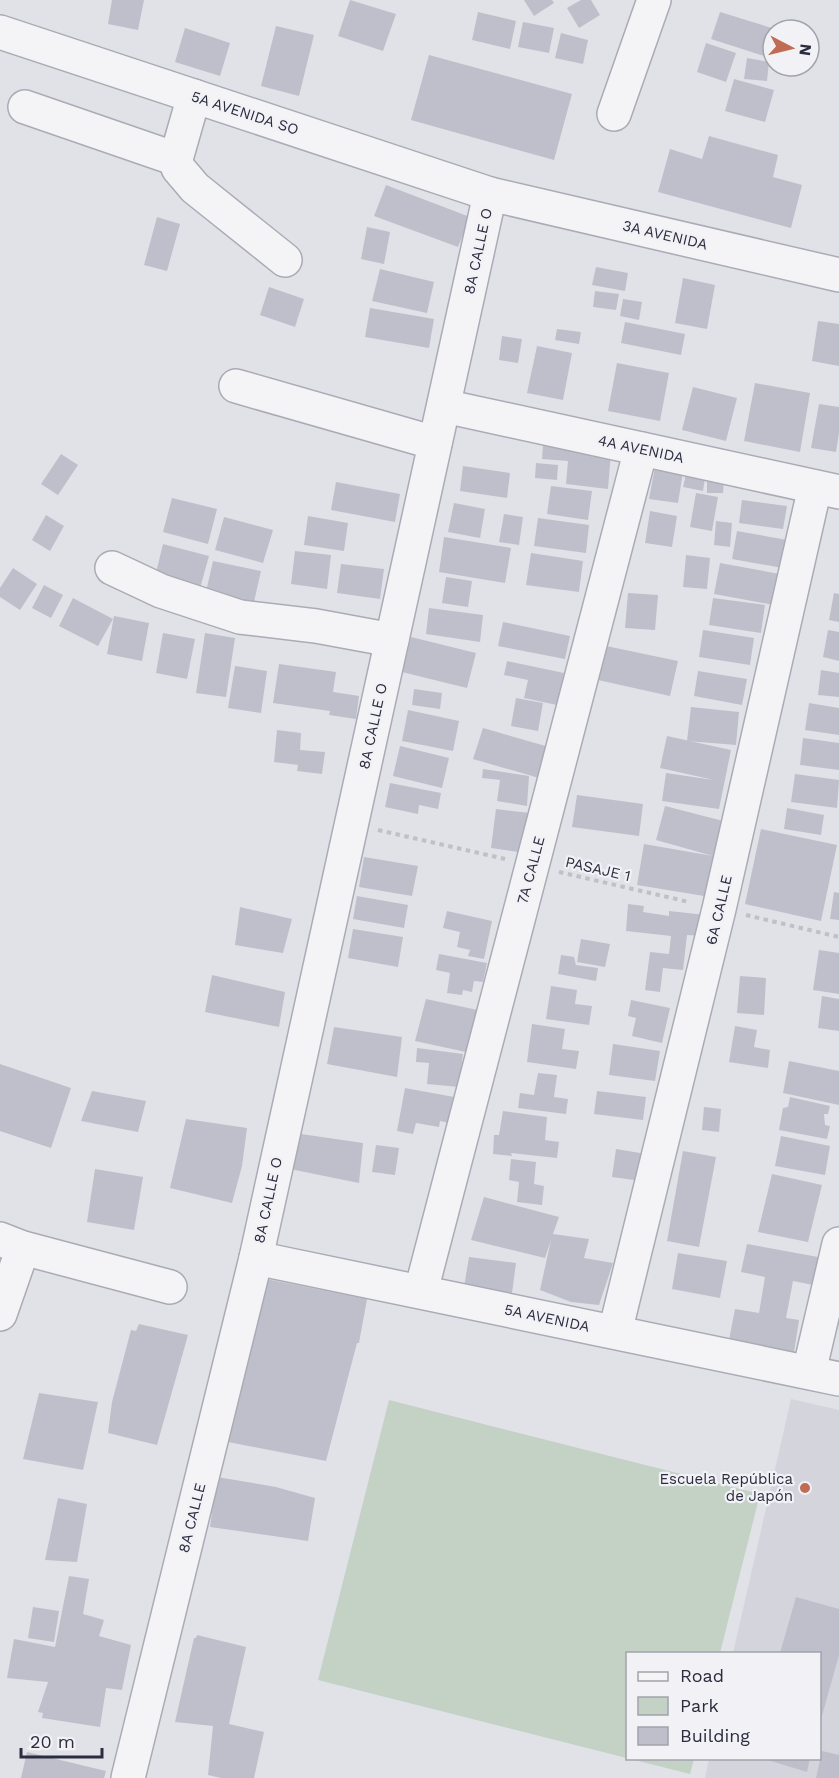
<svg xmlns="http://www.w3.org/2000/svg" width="839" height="1778" viewBox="0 0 839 1778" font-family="'Work Sans',sans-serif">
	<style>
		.built { fill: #d4d4dd }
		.green { fill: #c4d1c5 }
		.building { fill: #bfbfcb }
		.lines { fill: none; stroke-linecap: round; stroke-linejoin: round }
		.minor-casing { stroke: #aaabb5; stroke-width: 36 }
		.path { stroke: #c0c0c7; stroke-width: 4; stroke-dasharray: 4.5 4.5; stroke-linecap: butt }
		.minor { stroke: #f4f4f7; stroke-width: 33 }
		.poi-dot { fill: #c06b54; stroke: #f1f1f6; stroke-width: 2 }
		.labels { text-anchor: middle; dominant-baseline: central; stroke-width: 4.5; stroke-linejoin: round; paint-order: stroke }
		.street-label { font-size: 15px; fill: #2b2c3e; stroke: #f1f1f6 }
		.poi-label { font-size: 15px; fill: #2b2c3e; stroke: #f1f1f6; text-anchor: end }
	</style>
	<rect width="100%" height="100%" fill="#e1e2e8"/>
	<!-- built -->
	<polygon class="built" points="791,1399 839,1410 839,1778 705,1778 709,1759 820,1758 820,1654 733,1653"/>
	<!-- green -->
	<polygon class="green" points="389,1400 760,1494 720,1653 628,1654 628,1758 694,1759 690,1774 318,1680"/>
	<!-- building -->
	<g class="building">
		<polygon points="112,0 144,0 138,30 108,24"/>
		<polygon points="350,0 396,14 383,51 338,36"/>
		<polygon points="524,0 552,0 554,3 534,16"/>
		<polygon points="581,0 591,0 600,15 579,28 567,8"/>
		<polygon points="478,12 516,21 510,49 472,40"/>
		<polygon points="720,12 772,28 764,56 711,39"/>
		<polygon points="523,22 554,28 549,53 518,47"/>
		<polygon points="276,26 314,35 299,96 261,86"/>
		<polygon points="185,28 230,43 220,76 175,62"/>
		<polygon points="561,33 588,40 583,64 555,58"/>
		<polygon points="706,43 736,53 726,82 697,72"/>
		<polygon points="429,55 572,94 554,160 411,120"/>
		<polygon points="747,58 769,62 767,81 744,79"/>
		<polygon points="734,79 774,90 765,122 725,111"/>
		<polygon points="709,136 778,155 773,177 802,185 791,228 658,192 670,149 702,159"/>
		<polygon points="386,185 470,217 458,247 374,216"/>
		<polygon points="157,217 180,224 167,271 144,265"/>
		<polygon points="367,227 390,232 384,264 361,259"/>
		<polygon points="596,267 628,273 625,291 592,285"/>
		<polygon points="380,269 434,282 427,313 372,301"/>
		<polygon points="683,278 715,285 707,329 675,323"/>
		<polygon points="269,287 304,299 295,327 260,315"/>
		<polygon points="595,291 619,294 616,310 593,307"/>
		<polygon points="623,299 642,302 639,320 620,316"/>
		<polygon points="370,308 434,319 429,348 365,337"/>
		<polygon points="818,321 839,324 839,366 812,361"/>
		<polygon points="625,322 685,334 681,355 621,343"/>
		<polygon points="557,329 581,332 579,344 555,340"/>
		<polygon points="502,336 522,339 518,363 499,360"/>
		<polygon points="537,346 572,353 563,400 527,393"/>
		<polygon points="617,363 669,373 660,421 608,411"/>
		<polygon points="755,383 810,393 800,452 744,441"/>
		<polygon points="693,387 737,398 726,441 682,430"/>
		<polygon points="819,404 839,407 839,433 836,452 811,448"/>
		<polygon points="543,445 611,452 608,489 566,484 568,461 542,459"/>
		<polygon points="61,454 78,465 58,495 41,484"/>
		<polygon points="536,463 558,465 557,480 535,478"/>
		<polygon points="463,466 510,473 507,498 460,491"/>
		<polygon points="655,467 683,472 678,503 649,499"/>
		<polygon points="686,474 705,478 703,491 683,487"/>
		<polygon points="707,480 724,481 723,493 707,493"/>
		<polygon points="336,482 400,494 395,522 331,510"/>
		<polygon points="551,486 592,491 588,520 547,514"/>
		<polygon points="696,493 718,497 712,531 690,527"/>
		<polygon points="172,498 217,509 208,544 163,532"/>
		<polygon points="742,500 787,506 783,529 739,523"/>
		<polygon points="454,503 485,509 480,538 448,532"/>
		<polygon points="650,511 677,516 672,547 645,543"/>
		<polygon points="504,514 523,517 519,545 499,542"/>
		<polygon points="46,515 64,526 50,551 32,540"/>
		<polygon points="308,516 348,523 344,551 304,545"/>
		<polygon points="224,517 273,530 263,563 215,550"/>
		<polygon points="538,518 589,525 586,553 534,546"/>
		<polygon points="716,521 732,523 730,547 714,545"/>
		<polygon points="737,531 793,541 788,569 732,559"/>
		<polygon points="444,537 511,548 505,583 439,572"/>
		<polygon points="163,544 209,556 199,592 154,581"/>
		<polygon points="295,551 331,555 327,589 291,584"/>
		<polygon points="531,553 583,561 579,592 526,585"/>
		<polygon points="686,555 710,558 707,589 683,587"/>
		<polygon points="213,561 261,571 254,602 206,592"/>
		<polygon points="720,563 785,575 779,606 714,594"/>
		<polygon points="341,564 384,569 380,599 337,593"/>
		<polygon points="13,568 37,584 20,610 0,597 0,588"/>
		<polygon points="446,577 472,581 468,607 442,603"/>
		<polygon points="44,585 63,595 51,618 32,608"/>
		<polygon points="628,593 658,595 655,630 625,628"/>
		<polygon points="834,593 839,594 839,622 829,620"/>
		<polygon points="73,598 113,619 98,646 59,626"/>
		<polygon points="713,598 765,605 761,633 709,625"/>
		<polygon points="429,608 483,615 480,642 426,634"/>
		<polygon points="114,616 149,623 142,661 107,654"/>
		<polygon points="503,622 570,636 565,659 498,646"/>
		<polygon points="703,630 754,638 750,665 699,657"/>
		<polygon points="828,630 839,632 839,661 823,657"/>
		<polygon points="163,633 195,639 187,679 156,673"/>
		<polygon points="205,633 235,638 226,697 196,693"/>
		<polygon points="411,637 476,653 467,688 402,672"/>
		<polygon points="606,646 678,661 670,696 598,680"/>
		<polygon points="507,661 564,673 557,705 524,698 528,680 504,675"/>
		<polygon points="279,664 336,672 333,692 359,696 356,719 329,715 330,711 273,703"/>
		<polygon points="235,666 267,671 261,713 228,708"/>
		<polygon points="821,670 839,673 839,697 818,695"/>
		<polygon points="698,671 747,679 742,705 694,696"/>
		<polygon points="414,689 442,693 440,709 412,705"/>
		<polygon points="516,698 543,703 538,731 511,726"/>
		<polygon points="809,703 839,708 839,735 805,730"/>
		<polygon points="691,707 739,712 736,745 687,741"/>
		<polygon points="408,710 459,721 453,751 402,741"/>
		<polygon points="483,728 549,747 539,778 473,759"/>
		<polygon points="277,730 301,733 300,750 325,752 322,774 297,771 298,765 274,762"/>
		<polygon points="667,736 731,750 719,809 662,801 666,773 714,780 660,768"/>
		<polygon points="803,738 839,743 839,770 800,765"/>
		<polygon points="400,746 449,758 442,788 393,776"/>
		<polygon points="483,769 529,776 527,806 497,801 500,780 482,778"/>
		<polygon points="795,774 839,780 837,808 791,802"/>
		<polygon points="390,783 441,793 438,809 419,805 418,814 385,807"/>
		<polygon points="577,795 643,804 639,836 572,827"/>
		<polygon points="665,806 727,822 710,897 637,885 644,844 713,856 656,840"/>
		<polygon points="787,808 824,815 821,835 784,829"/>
		<polygon points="496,809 530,813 525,853 491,848"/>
		<polygon points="761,829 837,845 821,921 745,904"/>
		<polygon points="364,857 418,866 412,896 359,887"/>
		<polygon points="834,892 839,893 839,920 830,919"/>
		<polygon points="357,896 408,905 404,928 353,919"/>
		<polygon points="628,904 644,906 643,912 669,916 669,911 706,915 703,936 687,935 683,970 663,968 660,992 645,990 650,952 669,954 671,936 626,931"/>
		<polygon points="240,907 292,919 283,953 235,945"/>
		<polygon points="447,911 492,921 484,959 468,956 470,950 457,947 460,932 443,928"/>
		<polygon points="353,929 403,937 398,967 348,958"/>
		<polygon points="581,939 610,944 605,967 577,962"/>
		<polygon points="819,950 839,953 839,994 813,990"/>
		<polygon points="439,954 487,963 483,982 474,981 472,992 463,990 462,995 447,993 450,973 436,970"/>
		<polygon points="561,955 574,957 576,965 598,968 596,981 558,974"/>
		<polygon points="212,975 285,992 279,1027 205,1012"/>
		<polygon points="740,976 766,978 764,1015 737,1013"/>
		<polygon points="551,986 577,990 575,1004 592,1006 589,1025 546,1019"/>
		<polygon points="822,996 839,999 839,1031 818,1028"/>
		<polygon points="426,999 487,1012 475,1054 415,1041"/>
		<polygon points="631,1000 670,1008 662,1043 632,1036 636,1018 628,1016"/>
		<polygon points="532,1024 565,1029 562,1049 579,1051 576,1069 527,1062"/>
		<polygon points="735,1026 757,1030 754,1047 770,1050 768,1068 729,1062"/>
		<polygon points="334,1027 402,1037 397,1077 327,1064"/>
		<polygon points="613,1044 660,1051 655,1081 609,1075"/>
		<polygon points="417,1048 463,1054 459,1087 427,1084 429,1063 416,1062"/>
		<polygon points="789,1061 839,1071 839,1105 783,1093"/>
		<polygon points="0,1064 71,1088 51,1148 0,1131"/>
		<polygon points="538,1073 557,1075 554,1097 568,1099 566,1114 518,1108 520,1093 534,1095"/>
		<polygon points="405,1088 454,1097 449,1123 440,1121 439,1127 416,1123 413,1134 397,1131"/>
		<polygon points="92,1091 146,1101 138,1132 81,1121"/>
		<polygon points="597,1091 646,1097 643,1120 594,1114"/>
		<polygon points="790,1097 830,1106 828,1114 824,1114 825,1125 830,1126 827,1139 779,1130 783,1108 788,1107"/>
		<polygon points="704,1107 721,1109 719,1132 702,1130"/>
		<polygon points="503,1111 547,1117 545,1140 559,1142 557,1158 511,1153 512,1156 493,1154 494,1135 499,1135"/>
		<polygon points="186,1119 247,1128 242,1166 232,1203 170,1188"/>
		<polygon points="294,1133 363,1143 359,1183 290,1169"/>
		<polygon points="781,1136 830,1146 825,1175 775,1166"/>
		<polygon points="376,1145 399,1148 395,1175 372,1172"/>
		<polygon points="616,1149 646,1154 642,1181 612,1177"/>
		<polygon points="683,1151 716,1157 699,1247 667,1241"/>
		<polygon points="511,1159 536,1162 534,1184 544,1186 542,1205 517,1202 519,1182 509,1180"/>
		<polygon points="95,1169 143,1177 134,1230 87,1222"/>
		<polygon points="772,1174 822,1185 808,1242 758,1232"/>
		<polygon points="484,1197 559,1217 553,1234 589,1239 584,1258 613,1263 599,1305 571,1302 540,1290 551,1240 545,1258 471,1240"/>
		<polygon points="747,1244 818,1257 813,1285 793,1281 786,1318 799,1320 794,1352 729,1340 735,1309 759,1313 765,1277 741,1272"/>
		<polygon points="678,1253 727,1261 720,1298 672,1289"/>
		<polygon points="469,1257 516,1263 512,1293 464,1287"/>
		<polygon points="266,1279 367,1299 359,1343 357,1343 326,1461 228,1442 227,1440"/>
		<polygon points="139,1324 188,1335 157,1445 108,1433 112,1402 131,1330 136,1331"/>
		<polygon points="39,1393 98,1402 83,1470 23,1459"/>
		<polygon points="217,1477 276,1487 315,1498 308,1541 210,1527"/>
		<polygon points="58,1498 87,1504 77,1562 45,1560"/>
		<polygon points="69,1576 89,1579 83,1614 104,1620 99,1636 131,1645 122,1690 106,1688 100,1727 42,1718 43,1713 38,1712 48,1682 7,1678 14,1639 55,1647"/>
		<polygon points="796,1597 839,1609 839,1655 820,1723 820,1654 780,1653"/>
		<polygon points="33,1607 59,1611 54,1642 28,1638"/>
		<polygon points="197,1635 246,1647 229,1724 264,1732 254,1778 221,1778 208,1775 213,1726 175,1722 194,1638 196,1638"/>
		<polygon points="822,1751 839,1755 839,1778 816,1778"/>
		<polygon points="27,1752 106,1771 104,1778 21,1778"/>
		<polygon points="761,1758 810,1758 807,1772"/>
	</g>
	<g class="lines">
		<!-- minor casing -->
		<g class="minor-casing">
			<g id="minor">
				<polyline points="0,32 490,194 839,275"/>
				<polyline points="194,96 176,159 178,168 195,188 285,260"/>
				<polyline points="25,107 176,159"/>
				<polyline points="614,114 654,0"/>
				<polyline points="236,386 435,443"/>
				<polyline points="444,406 839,492"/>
				<polyline points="112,568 161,591 240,617 316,626 392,640"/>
				<polyline points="0,1239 23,1248 0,1314"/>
				<polyline points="23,1248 170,1287"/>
				<polyline points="256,1258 839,1379"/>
				<polyline points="421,1291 641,449"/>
				<polyline points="615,1332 719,909 815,487"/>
				<polyline points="809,1372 839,1244"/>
				<polyline points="128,1778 256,1258 490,194"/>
			</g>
		</g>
		<!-- path -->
		<g class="path">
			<polyline points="378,830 505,859"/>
			<polyline points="559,872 689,902"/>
			<polyline points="746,915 839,937"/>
		</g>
		<!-- minor -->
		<use href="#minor" class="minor"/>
	</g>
	<!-- markers -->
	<circle class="poi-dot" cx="805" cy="1488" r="6"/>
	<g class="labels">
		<!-- street labels -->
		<g class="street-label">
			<text transform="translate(245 113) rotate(18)">5A AVENIDA SO</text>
			<text transform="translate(665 235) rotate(13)">3A AVENIDA</text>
			<text transform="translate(478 251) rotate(-78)">8A CALLE O</text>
			<text transform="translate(641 449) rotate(12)">4A AVENIDA</text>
			<text transform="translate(373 726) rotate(-78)">8A CALLE O</text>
			<text transform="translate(598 869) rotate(13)">PASAJE 1</text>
			<text transform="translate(531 870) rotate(-75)">7A CALLE</text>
			<text transform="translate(719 910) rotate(-77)">6A CALLE</text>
			<text transform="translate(268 1200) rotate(-78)">8A CALLE O</text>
			<text transform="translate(547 1318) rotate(12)">5A AVENIDA</text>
			<text transform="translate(192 1518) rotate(-76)">8A CALLE</text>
		</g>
		<!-- poi labels -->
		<g class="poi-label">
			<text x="793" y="1479">Escuela República<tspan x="793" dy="17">de Japón</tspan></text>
		</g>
	</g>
	<!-- legend -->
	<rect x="626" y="1652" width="195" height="108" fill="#f1f1f6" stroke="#a2a2ac" stroke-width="1.5"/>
	<rect x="638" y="1672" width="30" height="9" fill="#f4f4f7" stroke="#a2a2ac" stroke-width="1.5"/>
	<text x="680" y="1682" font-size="18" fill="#2b2c3e">Road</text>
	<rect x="638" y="1697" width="30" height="18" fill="#c4d1c5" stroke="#a2a2ac" stroke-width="1.5"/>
	<text x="680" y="1712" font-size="18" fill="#2b2c3e">Park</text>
	<rect x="638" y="1727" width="30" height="18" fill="#bfbfcb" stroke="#a2a2ac" stroke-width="1.5"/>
	<text x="680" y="1742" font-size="18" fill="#2b2c3e">Building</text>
	<!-- north arrow -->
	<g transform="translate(791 48) rotate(97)"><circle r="28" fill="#f1f1f6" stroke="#a2a2ac" stroke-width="1.5"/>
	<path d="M0-4.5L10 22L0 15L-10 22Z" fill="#c06b54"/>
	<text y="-9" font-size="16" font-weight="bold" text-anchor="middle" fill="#2b2c3e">N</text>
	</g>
	<!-- scale -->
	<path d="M21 1748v9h81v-9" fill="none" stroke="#2b2c3e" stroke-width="3"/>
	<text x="30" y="1748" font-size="18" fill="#2b2c3e" stroke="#f1f1f6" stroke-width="4.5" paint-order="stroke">20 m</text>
</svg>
